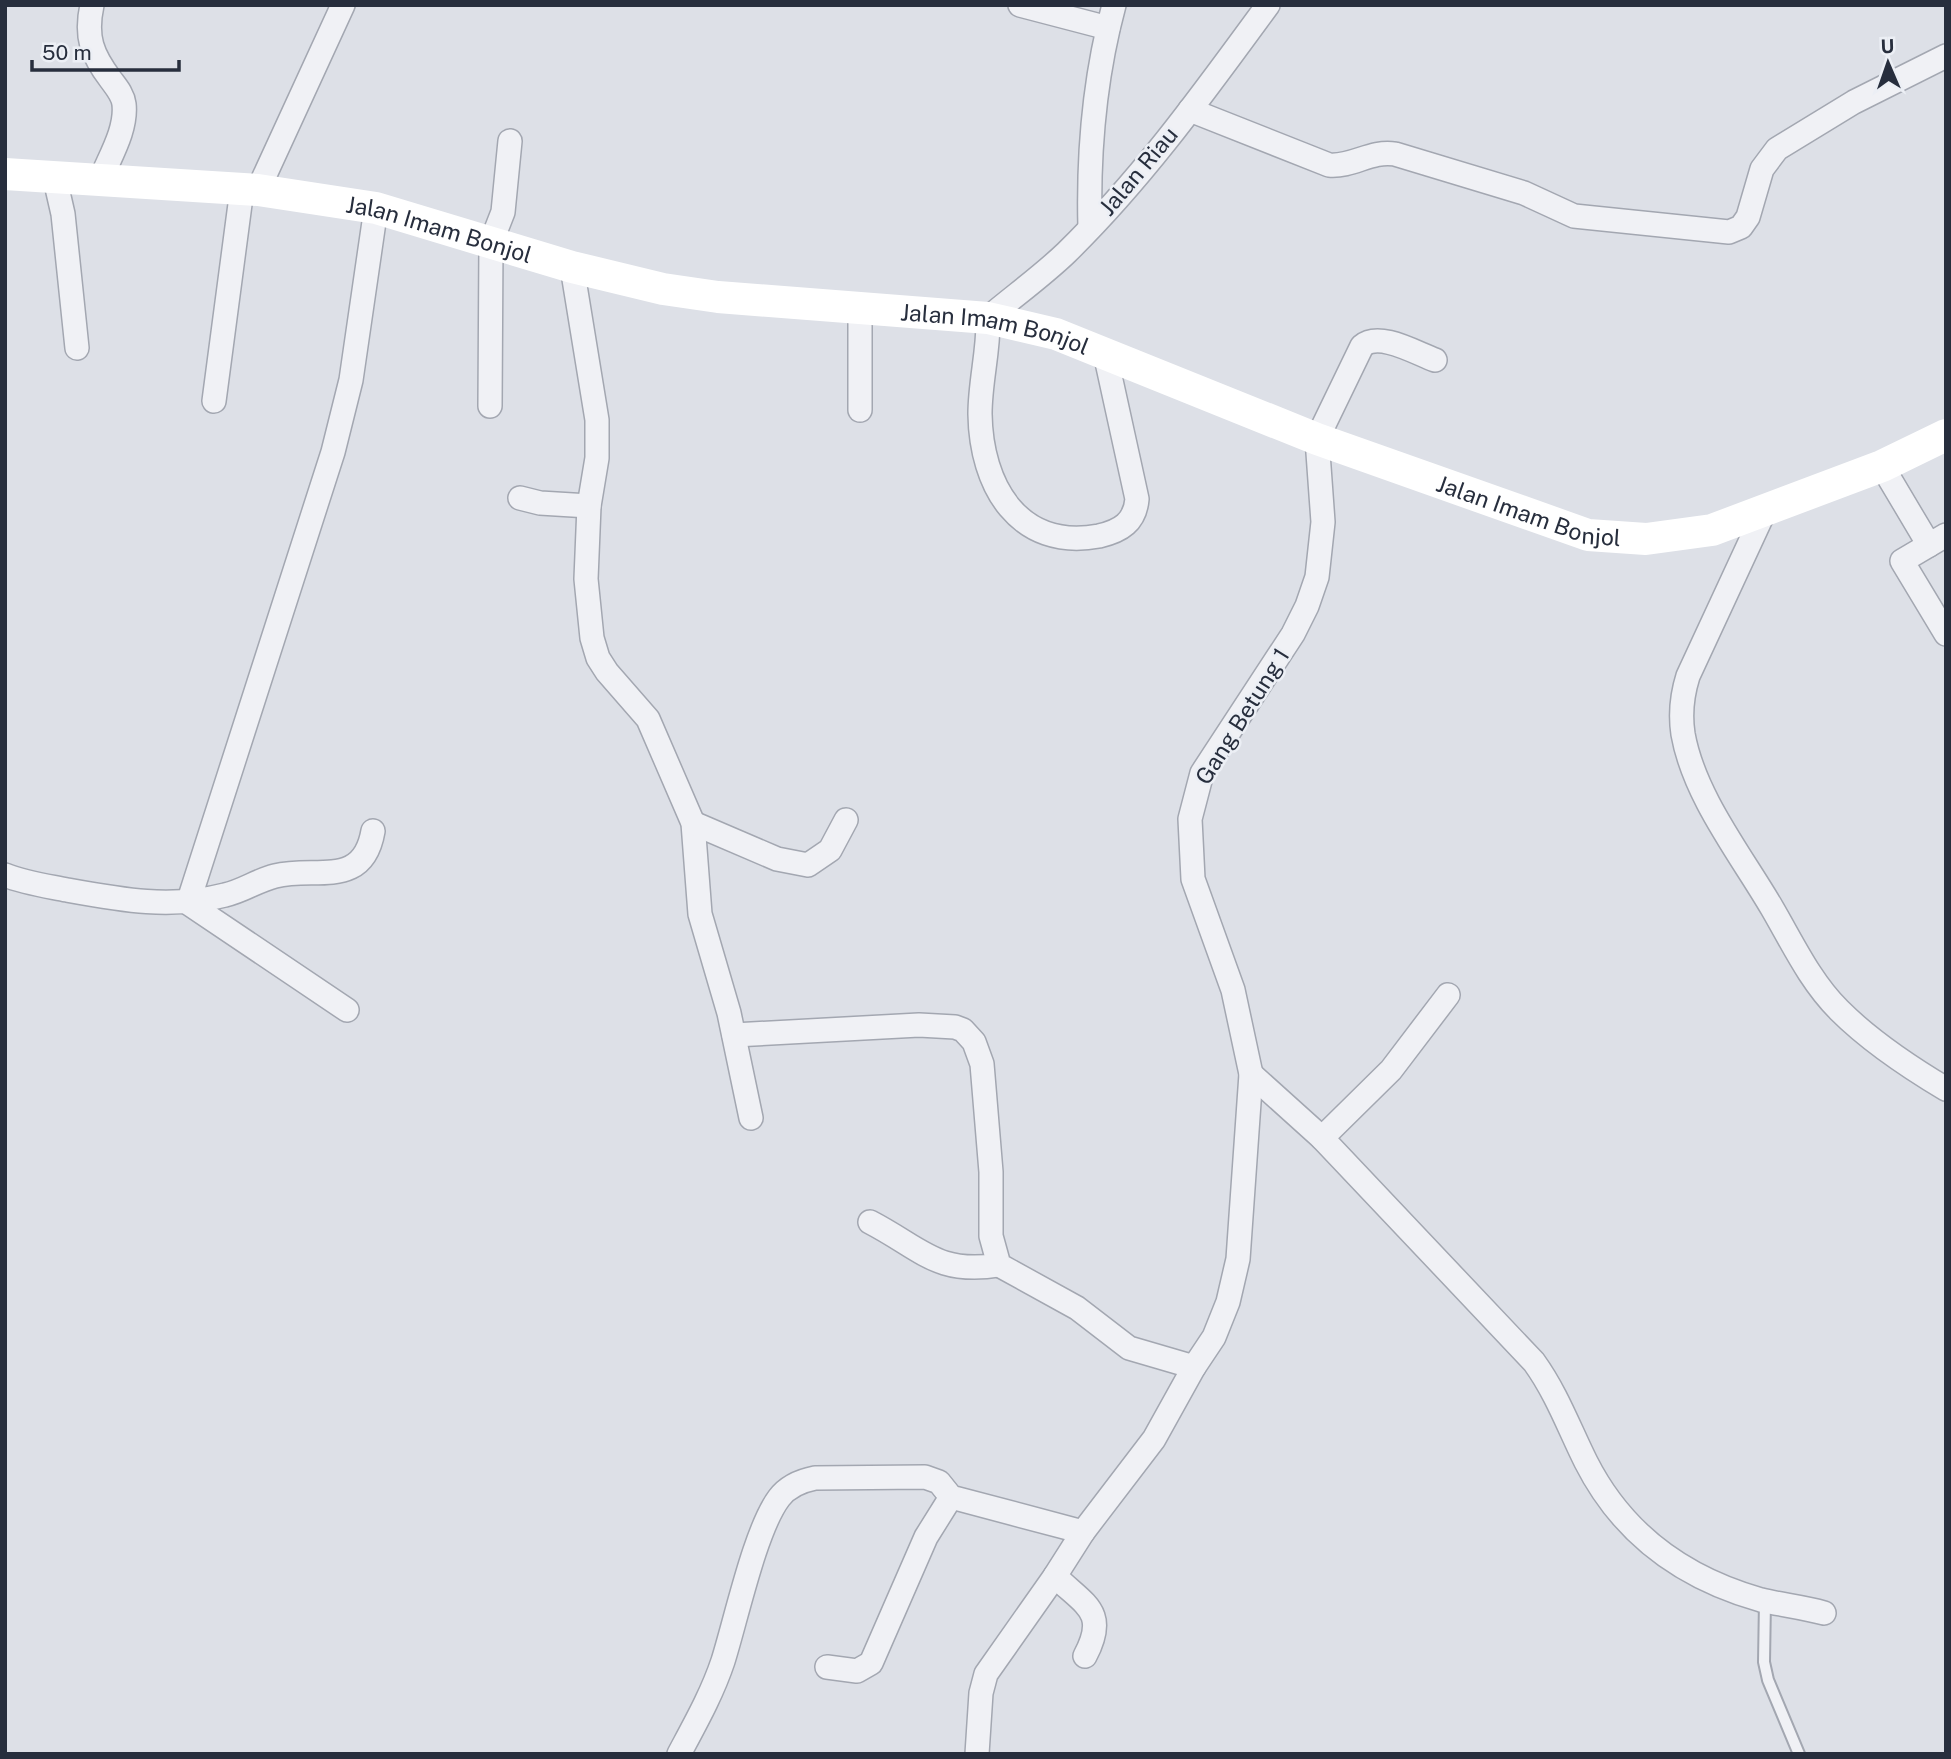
<svg xmlns="http://www.w3.org/2000/svg" width="1951" height="1759" viewBox="0 0 1951 1759" font-family="'Public Sans',sans-serif">
	<style>
		.lines { fill: none; stroke-linecap: round; stroke-linejoin: round }
		.lane-casing { stroke: #a3a7b1; stroke-width: 14 }
		.street-casing { stroke: #a3a7b1; stroke-width: 26 }
		.lane { stroke: #f0f1f5; stroke-width: 10 }
		.street { stroke: #f0f1f5; stroke-width: 23 }
		.secondary { stroke: #fff; stroke-width: 32 }
		.labels { text-anchor: middle; dominant-baseline: central; stroke-width: 5; stroke-linejoin: round; paint-order: stroke }
		.street-label { font-size: 23px; fill: #272e3d; stroke: #eceff5 }
	</style>
	<rect width="100%" height="100%" fill="#dde0e7"/>
	<g class="lines">
		<!-- lane casing -->
		<g class="lane-casing">
			<polyline id="lane" points="1765,1601 1764,1662 1768,1680 1799,1754"/>
		</g>
		<!-- street casing -->
		<g class="street-casing">
			<g id="street">
				<path d="M92 5C85 37 92 55 111 80 117 88 123 95 124 104 127 130 109 158 100 181"/>
				<polyline points="1020,5 1108,28"/>
				<path d="M1190 110 1329 165C1353 167 1371 150 1395 154L1524 193 1574 216 1729 232 1741 227 1748 217 1762 169 1777 149 1854 102 1946 56"/>
				<polyline points="55,179 63,214 77,348"/>
				<polyline points="258,190 343,5"/>
				<path d="M1090 228C1088 152 1094 79 1114 5"/>
				<polyline points="572,267 597,420 597,458 589,506 586,579 592,638 598,658 607,672 648,719 693,823 700,914 729,1013 751,1118"/>
				<polyline points="860,306 860,410"/>
				<path d="M1105 353 1137 499C1135 522 1121 531 1099 536 1018 551 981 485 980 414 980 381 989 350 988 318 1014 296 1042 276 1066 253 1142 179 1205 91 1268 5"/>
				<polyline points="214,401 242,189"/>
				<polyline points="490,406 491,243 503,212 510,141"/>
				<polyline points="1882,466 1929,545"/>
				<polyline points="520,498 540,503 589,506"/>
				<path d="M1765 510 1688 676C1682 695 1680 714 1683 734 1694 796 1741 855 1772 908 1793 944 1810 981 1839 1010 1870 1041 1909 1067 1946 1089"/>
				<polyline points="1946,535 1902,561 1946,634"/>
				<polyline points="693,823 777,859 808,865 830,850 846,820"/>
				<path d="M5 875C25 883 47 886 67 890 122 900 171 909 225 895 243 891 258 880 275 876 317 866 363 889 373 831"/>
				<polyline points="347,1010 188,903 333,452 351,380 376,208"/>
				<polyline points="734,1035 919,1025 955,1027 963,1030 974,1042 982,1064 991,1172 991,1236 999,1265 1077,1308 1129,1348 1194,1367"/>
				<path d="M1251 1074 1322 1138 1534 1362C1557 1394 1569 1428 1586 1462 1623 1535 1683 1578 1761 1600 1782 1605 1803 1607 1824 1613"/>
				<polyline points="1322,1138 1391,1070 1448,995"/>
				<path d="M870 1222C922 1249 937 1275 999 1265"/>
				<path d="M1083 1532 1055 1576C1084 1605 1109 1611 1085 1656"/>
				<polyline points="827,1667 857,1671 871,1663 926,1537 951,1497"/>
				<path d="M679 1754C695 1724 712 1694 723 1661 736 1620 755 1530 779 1498 788 1486 800 1481 815 1478L925 1477 939 1482 951 1497 1083 1532 1154 1439 1194 1367 1214 1337 1228 1302 1238 1259 1251 1074 1233 990 1193 879 1190 819 1202 773 1293 634 1307 606 1317 577 1323 522 1317 439 1362 346C1379 331 1416 353 1435 360"/>
				<polyline points="977,1754 981,1693 986,1674 1055,1576"/>
			</g>
		</g>
		<!-- lane -->
		<use href="#lane" class="lane"/>
		<!-- street -->
		<use href="#street" class="street"/>
		<!-- secondary -->
		<path class="secondary" id="s1" d="M5 174 258 190 376 208 572 267 663 289 718 297 988 318 1056 334 1317 439 1588 535 1646 539 1712 530 1882 466 1946 435"/>
	</g>
	<g class="labels">
		<!-- street labels -->
		<g class="street-label">
			<text transform="translate(1138 171) rotate(-50)">Jalan Riau</text>
			<text stroke="none"><textPath href="#s1" startOffset="439">Jalan Imam Bonjol</textPath></text>
			<text stroke="none"><textPath href="#s1" startOffset="1006">Jalan Imam Bonjol</textPath></text>
			<text stroke="none"><textPath href="#s1" startOffset="1573">Jalan Imam Bonjol</textPath></text>
			<text transform="translate(1242 716) rotate(-58)">Gang Betung 1</text>
		</g>
	</g>
	<!-- border -->
	<rect width="1951" height="1759" fill="none" stroke="#272e3d" stroke-width="14"/>
	<!-- north arrow -->
	<g transform="translate(1888 63) rotate(358)" stroke="#eceff5" stroke-width="5" paint-order="stroke">
	<path d="M0-5L12 26L0 18L-12 26Z" fill="#272e3d"/>
	<text y="-10" font-size="19" font-weight="bold" text-anchor="middle" fill="#272e3d">U</text>
	</g>
	<!-- scale -->
	<path d="M32 60v10h147v-10" fill="none" stroke="#272e3d" stroke-width="3.5"/>
	<text x="42" y="60" font-size="21" fill="#272e3d" stroke="#eceff5" stroke-width="5" paint-order="stroke">50 m</text>
</svg>
